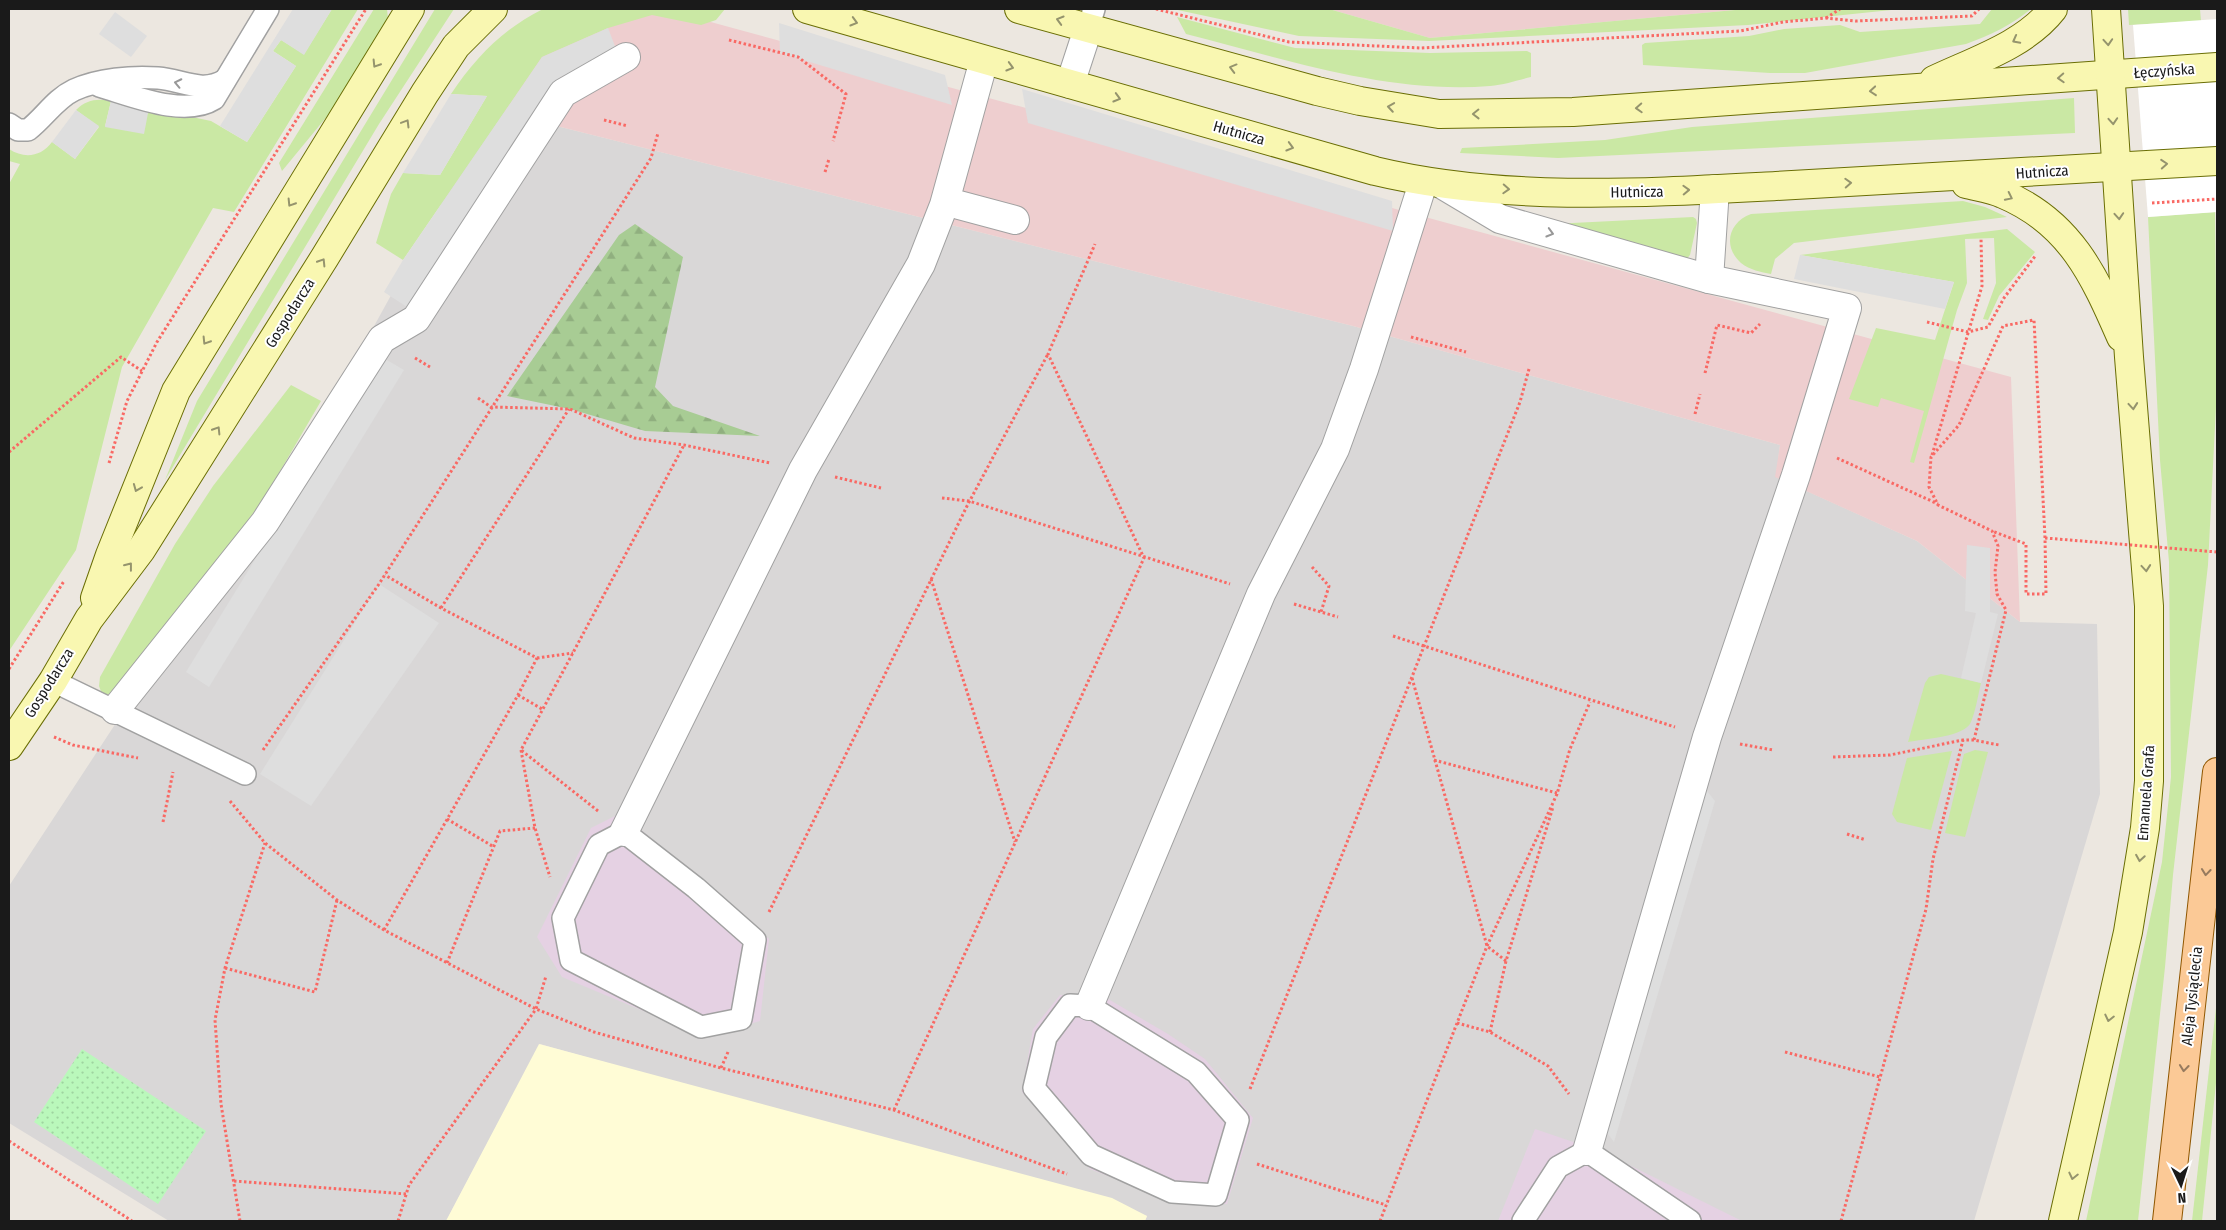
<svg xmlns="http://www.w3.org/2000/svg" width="2226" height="1230" viewBox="0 0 2226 1230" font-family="'Fira Sans Condensed',sans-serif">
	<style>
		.residential { fill: #d9d7d7 }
		.commercial { fill: #eececf }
		.industrial { fill: #e5d1e3 }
		.education { fill: #fffcd6 }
		.grass { fill: #cae8a4 }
		.forest { fill: url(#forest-firs) }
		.park { fill: url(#park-dots) }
		.parking { fill: #dedede }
		.pier { fill: #fff }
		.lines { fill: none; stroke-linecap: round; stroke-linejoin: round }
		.lane-casing { stroke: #a1a1a1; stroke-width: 24 }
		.street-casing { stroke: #a1a1a1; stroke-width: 30 }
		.secondary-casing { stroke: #6a6e05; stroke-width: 30 }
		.primary-casing { stroke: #905701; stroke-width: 30 }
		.path { stroke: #f96964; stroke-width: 3; stroke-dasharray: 2.5 2.5; stroke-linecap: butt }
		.lane { stroke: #fff; stroke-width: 21 }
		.street { stroke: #fff; stroke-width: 28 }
		.secondary { stroke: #f9f7b1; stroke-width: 28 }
		.primary { stroke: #fbc996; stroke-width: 28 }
		.path-bridge { stroke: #f96964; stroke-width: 3; stroke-dasharray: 2.5 2.5; stroke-linecap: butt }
		.oneway { stroke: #95946d }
		.oneway2 { stroke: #989898 }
		.oneway3 { stroke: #967a5e }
		.labels { text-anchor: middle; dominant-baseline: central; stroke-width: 4; stroke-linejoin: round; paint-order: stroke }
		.street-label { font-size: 15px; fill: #1a1a1a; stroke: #fff }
	</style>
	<defs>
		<pattern id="forest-firs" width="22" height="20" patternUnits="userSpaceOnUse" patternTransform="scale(1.25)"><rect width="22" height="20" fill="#a8cc94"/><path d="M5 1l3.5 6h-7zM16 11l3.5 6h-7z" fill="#90af7f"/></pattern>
		<pattern id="park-dots" width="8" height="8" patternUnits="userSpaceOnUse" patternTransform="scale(1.25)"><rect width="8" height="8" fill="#baf8bb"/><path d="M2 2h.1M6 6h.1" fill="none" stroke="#9fd4a0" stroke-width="1.8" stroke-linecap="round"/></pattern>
	</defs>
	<rect width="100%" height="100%" fill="#ece7e0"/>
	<!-- residential -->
	<polygon class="residential" points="493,110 1353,326 1780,445 1776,477 1917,541 2020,622 2097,624 2100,794 1974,1221 1145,1221 1147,1216 540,1044 446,1221 169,1221 9,1123 9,886 362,348"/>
	<!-- commercial -->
	<g class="commercial">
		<polygon points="663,9 2011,377 2020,622 1917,541 1775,477 1780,445 1353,326 493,110 537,47"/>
		<polygon points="1329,9 1746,9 1430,38"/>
	</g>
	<!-- industrial -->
	<g class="industrial">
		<polygon points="621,813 769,939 760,1021 706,1037 562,977 537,937 591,828"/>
		<polygon points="1060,995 1103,996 1168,1034 1205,1059 1253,1118 1227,1204 1162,1197 1090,1169 1022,1092 1033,1029"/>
		<polygon points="1535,1129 1603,1152 1742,1221 1498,1221"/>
	</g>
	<!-- education -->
	<polygon class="education" points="539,1044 1112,1198 1147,1216 1145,1221 446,1221"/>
	<!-- grass -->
	<g class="grass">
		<path d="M332 9H358L234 212 213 208 122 367 76 550 9 651V184L20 164 9 161V149C24 159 41 157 52 142L75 159 99 127 76 110C86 100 97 98 111 101L105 126 149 108 211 121 247 142 296 66 273 51 281 40 304 54Z"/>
		<polygon points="374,9 387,9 388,19 356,81 282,171 279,163"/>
		<polygon points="435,9 454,9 379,124 165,480 197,401"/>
		<path d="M543 9H725L716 20 701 25 652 15 608 28 542 57 403 260 376 243 391 194 403 173 440 175 487 96 451 94C476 57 503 29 543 9Z"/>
		<polygon points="1173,9 1329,9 1430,38 1746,9 1901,9 1748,25 1429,41 1299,36"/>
		<path d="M1992 9H2031C2011 25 1991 35 1966 44L1805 73H1770L1643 65 1642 45 1645 43 1749 36 1784 29 1840 25 1860 32 1980 24Z"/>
		<polygon points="2128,9 2200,9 2201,21 2129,25"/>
		<path d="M1177 17 1295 48 1430 53 1527 51 1531 53V77C1518 80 1504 85 1490 86 1387 94 1285 59 1186 34Z"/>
		<polygon points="2074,98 2075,133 1558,158 1460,153 1462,148 1605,140 1692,127"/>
		<path d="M1963 201 1985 207 2007 217 1794 243 1775 259 1771 274C1761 272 1750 270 1741 263 1722 246 1729 222 1751 214Z"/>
		<polygon points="2215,212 2217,387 2208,565 2173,875 2165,967 2138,1221 2086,1221 2162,862 2171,777 2169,562 2160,460 2148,217"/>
		<polygon points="1693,217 1696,219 1697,223 1690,255 1684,262 1552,224"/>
		<polygon points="2007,229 2035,252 1999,296 1988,320 1983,319 1996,283 1994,238 1965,239 1967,283 1957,310 1914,463 1910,462 1924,411 1881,398 1878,407 1849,399 1876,328 1935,340 1954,282 1800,255"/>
		<polygon points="291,385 321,401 265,497 156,644 112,694 102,694 99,686 100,677 175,544 213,486"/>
		<path d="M1941 674 1981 683C1978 695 1976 710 1971 722 1965 737 1923 739 1908 742L1925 683 1929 677Z"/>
		<polygon points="1975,750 1988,752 1965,837 1945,833 1964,754"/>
		<polygon points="1952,751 1931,830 1897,822 1892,814 1907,758"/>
		<polygon points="2217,999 2217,1073 2202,1221 2192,1221"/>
	</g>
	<!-- forest -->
	<polygon class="forest" points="635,224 683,257 655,387 673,406 760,436 645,431 570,409 507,396 619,235"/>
	<!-- park -->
	<polygon class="park" points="82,1049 206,1131 158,1204 34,1122"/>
	<!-- parking -->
	<g class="parking">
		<polygon points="293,9 332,9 304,55 281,40 273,51 296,66 247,142 220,126"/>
		<polygon points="115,12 147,36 131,57 99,34"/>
		<polygon points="779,23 945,75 952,105 780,53"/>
		<polygon points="608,28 618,54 561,77 407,307 384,292 403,260 542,57"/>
		<polygon points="1022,89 1392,201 1393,231 1028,123"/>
		<polygon points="451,94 487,96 440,175 403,173"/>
		<polygon points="111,101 149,108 144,134 105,127"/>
		<polygon points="76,110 99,126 75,159 52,142"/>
		<polygon points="1800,255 1954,282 1945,309 1794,279"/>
		<polygon points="380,356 404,370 209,687 186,672"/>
		<polygon points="1967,545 1990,548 1990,612 1998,614 1981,683 1961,678 1976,613 1965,611"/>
		<polygon points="379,584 439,623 311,806 260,774"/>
		<polygon points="1699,781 1715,801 1614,1142 1600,1124"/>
	</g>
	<!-- pier -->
	<polygon class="pier" points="2217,19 2217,212 2148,217 2133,25"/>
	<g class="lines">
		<!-- lane casing -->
		<g class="lane-casing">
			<g id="lane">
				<polyline points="1088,29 1094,9"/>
				<path d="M99 86C131 95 184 118 214 99L268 9"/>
				<path d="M9 124 18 130H28C44 118 55 99 74 90 98 79 132 76 158 78 183 80 202 94 225 80"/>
				<polyline points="53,681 245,774"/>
				<polygon points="624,832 696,888 755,940 741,1019 701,1027 571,960 563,918 599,845"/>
				<polygon points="1070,1005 1089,1006 1196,1072 1238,1120 1216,1195 1172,1192 1091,1155 1034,1088 1046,1037"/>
				<polyline points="1523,1221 1558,1167 1587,1151 1690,1221"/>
			</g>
		</g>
		<!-- street casing -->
		<g class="street-casing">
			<g id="street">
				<polyline points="1070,84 1088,29"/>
				<polyline points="1443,185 1500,219 1709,279 1847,308 1796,475 1707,737 1587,1151"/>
				<polyline points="959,205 1015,220"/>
				<polyline points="1709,279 1715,189"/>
				<polyline points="115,710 265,522 382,339 416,319 563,93 626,57"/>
				<polyline points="624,832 803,470 921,264 944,205 984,60"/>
				<polyline points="1089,1006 1261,594 1335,449 1364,369 1423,183"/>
			</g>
		</g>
		<!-- secondary casing -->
		<g class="secondary-casing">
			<g id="secondary">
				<path d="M807 9 1375 171C1504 202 1645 193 1776 186 1923 179 2070 170 2217 161"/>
				<polyline points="1019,9 1317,91 1360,101 1439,114 1573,112 2217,67"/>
				<path d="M1934 80C1974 61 2025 45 2053 9"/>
				<path d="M1966 184C1978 187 1992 189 2003 194 2070 222 2094 275 2121 337"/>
				<polyline points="95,598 110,555 176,391 410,9"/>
				<polyline points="9,746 53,681 89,619 141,550 325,257 425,93 456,46 493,9"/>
				<polyline points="2063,1221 2128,932 2145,828 2149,781 2149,606 2129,357 2106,9"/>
			</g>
		</g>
		<!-- primary casing -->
		<g class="primary-casing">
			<polyline id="primary" points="2167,1221 2217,772"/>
		</g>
		<!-- path -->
		<g class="path">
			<polyline points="1156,9 1289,42 1421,48 1740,31 1783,22 1826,18 1856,21 1972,16 1979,9"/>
			<polyline points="1826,18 1840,9"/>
			<polyline points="729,40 798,57 846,94 833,141"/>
			<polyline points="604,120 628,126"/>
			<polyline points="825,172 829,159"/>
			<polyline points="2152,203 2217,199"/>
			<polyline points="1927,322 1968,332 1988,327 2004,298 2036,255"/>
			<polyline points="1411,337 1466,352"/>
			<polyline points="415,358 430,367"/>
			<polyline points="1705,373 1717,325 1751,333 1760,324"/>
			<polyline points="478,398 491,407 570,409 634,438 684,445 770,463"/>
			<polyline points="1695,414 1700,394"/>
			<polyline points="9,452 121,357 142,371"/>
			<polyline points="1932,455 1982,286 1981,238"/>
			<polyline points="1837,458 1938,504"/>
			<polyline points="109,463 127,401 157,342 366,9"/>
			<polyline points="835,477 881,488"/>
			<polyline points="942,498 969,501 1230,584"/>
			<polyline points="1312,567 1329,586 1321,612"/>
			<polyline points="931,579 1015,842"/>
			<polyline points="1294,604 1338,617"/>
			<polyline points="441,608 569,409"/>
			<polyline points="1393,636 1675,727"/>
			<polyline points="537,658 573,653"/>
			<polyline points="9,669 64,581"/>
			<polyline points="1412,678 1487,946 1506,961"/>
			<polyline points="518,695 542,709"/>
			<polyline points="54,737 73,745 138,758"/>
			<polyline points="1974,740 2006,610 1997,594 1995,572 1998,546 1992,531 1938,505 1929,487 1931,457 1959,425 2003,326 2034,320 2045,538 2046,594 2026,594 2026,544 1992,531"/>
			<polyline points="1740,744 1773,750"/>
			<polyline points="263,750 379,584 571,284 651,158 658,133"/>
			<polyline points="521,750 535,828 550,877"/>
			<polyline points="1833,757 1890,755 1963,740 1974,740 1999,745"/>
			<polyline points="1434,760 1557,793"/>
			<polyline points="230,801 265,843 337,900 384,930 536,1009 594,1032 721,1068 894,1110 1067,1174"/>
			<polyline points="598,811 521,750 684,445"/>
			<polyline points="447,819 494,847"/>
			<polyline points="163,822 173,772"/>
			<polyline points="1847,834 1866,840"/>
			<polyline points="769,912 967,506 1048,354"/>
			<polyline points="384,930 518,695 537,658 441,608 385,575"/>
			<polyline points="447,963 500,831 535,828"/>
			<polyline points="225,968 315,992 337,900"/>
			<polyline points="1457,1023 1490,1032 1548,1066 1569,1094"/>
			<polyline points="1490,1032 1506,961 1553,807"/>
			<polyline points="1785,1052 1880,1077"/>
			<polyline points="721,1068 728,1052"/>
			<polyline points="1250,1089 1520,402 1529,369"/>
			<polyline points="894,1110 1144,558 1048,354 1095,244"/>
			<polyline points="9,1141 132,1221"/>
			<polyline points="1257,1164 1386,1205"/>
			<polyline points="234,1181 406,1194"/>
			<polyline points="240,1221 221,1104 215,1020 225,968 265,843"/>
			<polyline points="398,1221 409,1185 536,1009 546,976"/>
			<polyline points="1380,1221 1487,946 1557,794 1570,749 1590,702"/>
			<polyline points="1841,1221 1926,909 1933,859 1963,740"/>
		</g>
		<!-- lane -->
		<use href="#lane" class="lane"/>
		<!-- street -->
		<use href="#street" class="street"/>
		<!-- secondary -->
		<use href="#secondary" class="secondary"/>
		<!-- primary -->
		<use href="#primary" class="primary"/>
		<!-- path-bridge -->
		<polyline class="path-bridge" points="2045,538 2217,552"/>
	</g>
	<!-- one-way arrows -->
	<defs><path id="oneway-chevron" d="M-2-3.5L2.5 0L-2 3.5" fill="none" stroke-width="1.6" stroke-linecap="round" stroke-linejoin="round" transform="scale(1.25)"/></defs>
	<g class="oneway">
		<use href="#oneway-chevron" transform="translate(1060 20) rotate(-164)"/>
		<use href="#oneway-chevron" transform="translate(854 22) rotate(16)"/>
		<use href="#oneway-chevron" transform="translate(2016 40) rotate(152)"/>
		<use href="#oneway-chevron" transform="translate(2108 42) rotate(86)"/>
		<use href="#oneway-chevron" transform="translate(376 64) rotate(122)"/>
		<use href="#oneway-chevron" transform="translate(1010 67) rotate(16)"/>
		<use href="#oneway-chevron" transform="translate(1233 68) rotate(-165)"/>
		<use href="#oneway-chevron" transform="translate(2061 78) rotate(177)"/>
		<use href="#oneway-chevron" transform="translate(1873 91) rotate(175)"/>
		<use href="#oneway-chevron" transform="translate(1117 98) rotate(16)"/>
		<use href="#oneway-chevron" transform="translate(1391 107) rotate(-171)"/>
		<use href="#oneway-chevron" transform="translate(1639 108) rotate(177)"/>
		<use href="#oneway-chevron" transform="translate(1476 114) rotate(179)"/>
		<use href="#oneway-chevron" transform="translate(2113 121) rotate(86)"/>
		<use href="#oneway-chevron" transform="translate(406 123) rotate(-59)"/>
		<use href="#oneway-chevron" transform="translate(1290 147) rotate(16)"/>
		<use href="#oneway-chevron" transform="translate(2164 164) rotate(-4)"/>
		<use href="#oneway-chevron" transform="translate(1848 183) rotate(-3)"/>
		<use href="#oneway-chevron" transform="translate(1506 189) rotate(3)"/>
		<use href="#oneway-chevron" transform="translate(1686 190) rotate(-2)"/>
		<use href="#oneway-chevron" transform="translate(2009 197) rotate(26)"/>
		<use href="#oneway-chevron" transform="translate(291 203) rotate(122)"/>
		<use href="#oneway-chevron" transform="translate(2119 216) rotate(86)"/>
		<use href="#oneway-chevron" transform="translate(322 262) rotate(-58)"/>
		<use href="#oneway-chevron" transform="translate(206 341) rotate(122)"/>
		<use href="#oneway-chevron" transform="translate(2133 406) rotate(85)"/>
		<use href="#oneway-chevron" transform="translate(217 430) rotate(-58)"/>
		<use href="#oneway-chevron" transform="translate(137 488) rotate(112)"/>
		<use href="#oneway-chevron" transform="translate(129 566) rotate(-52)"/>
		<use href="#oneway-chevron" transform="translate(2146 568) rotate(85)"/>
		<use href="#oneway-chevron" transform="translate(2140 858) rotate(99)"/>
		<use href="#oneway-chevron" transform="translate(2109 1018) rotate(103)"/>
		<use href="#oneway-chevron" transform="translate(2073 1176) rotate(103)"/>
	</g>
	<g class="oneway2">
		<use href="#oneway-chevron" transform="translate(178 83) rotate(-168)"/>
		<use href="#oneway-chevron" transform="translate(1550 233) rotate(16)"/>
	</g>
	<g class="oneway3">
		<use href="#oneway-chevron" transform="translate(2206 872) rotate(96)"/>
		<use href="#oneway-chevron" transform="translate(2184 1068) rotate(96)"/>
	</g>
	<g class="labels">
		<!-- street labels -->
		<g class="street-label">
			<text transform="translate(2164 71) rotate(-4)">Łęczyńska</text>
			<text transform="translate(1239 133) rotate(16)">Hutnicza</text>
			<text transform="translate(2042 172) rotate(-4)">Hutnicza</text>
			<text transform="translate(1637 192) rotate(-1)">Hutnicza</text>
			<text transform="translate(290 313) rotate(-58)">Gospodarcza</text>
			<text transform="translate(49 683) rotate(-58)">Gospodarcza</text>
			<text transform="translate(2146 793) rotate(-86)">Emanuela Grafa</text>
			<text transform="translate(2192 996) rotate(-84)">Aleja Tysiąclecia</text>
		</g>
	</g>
	<!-- border -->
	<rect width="2226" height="1230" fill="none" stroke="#1a1a1a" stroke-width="20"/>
	<!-- north arrow -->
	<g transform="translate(2181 1185) rotate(176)" stroke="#ffffff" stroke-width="4" paint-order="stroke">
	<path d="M0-4L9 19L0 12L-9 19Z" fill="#1a1a1a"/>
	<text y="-8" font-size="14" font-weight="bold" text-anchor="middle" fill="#1a1a1a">N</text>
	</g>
</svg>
